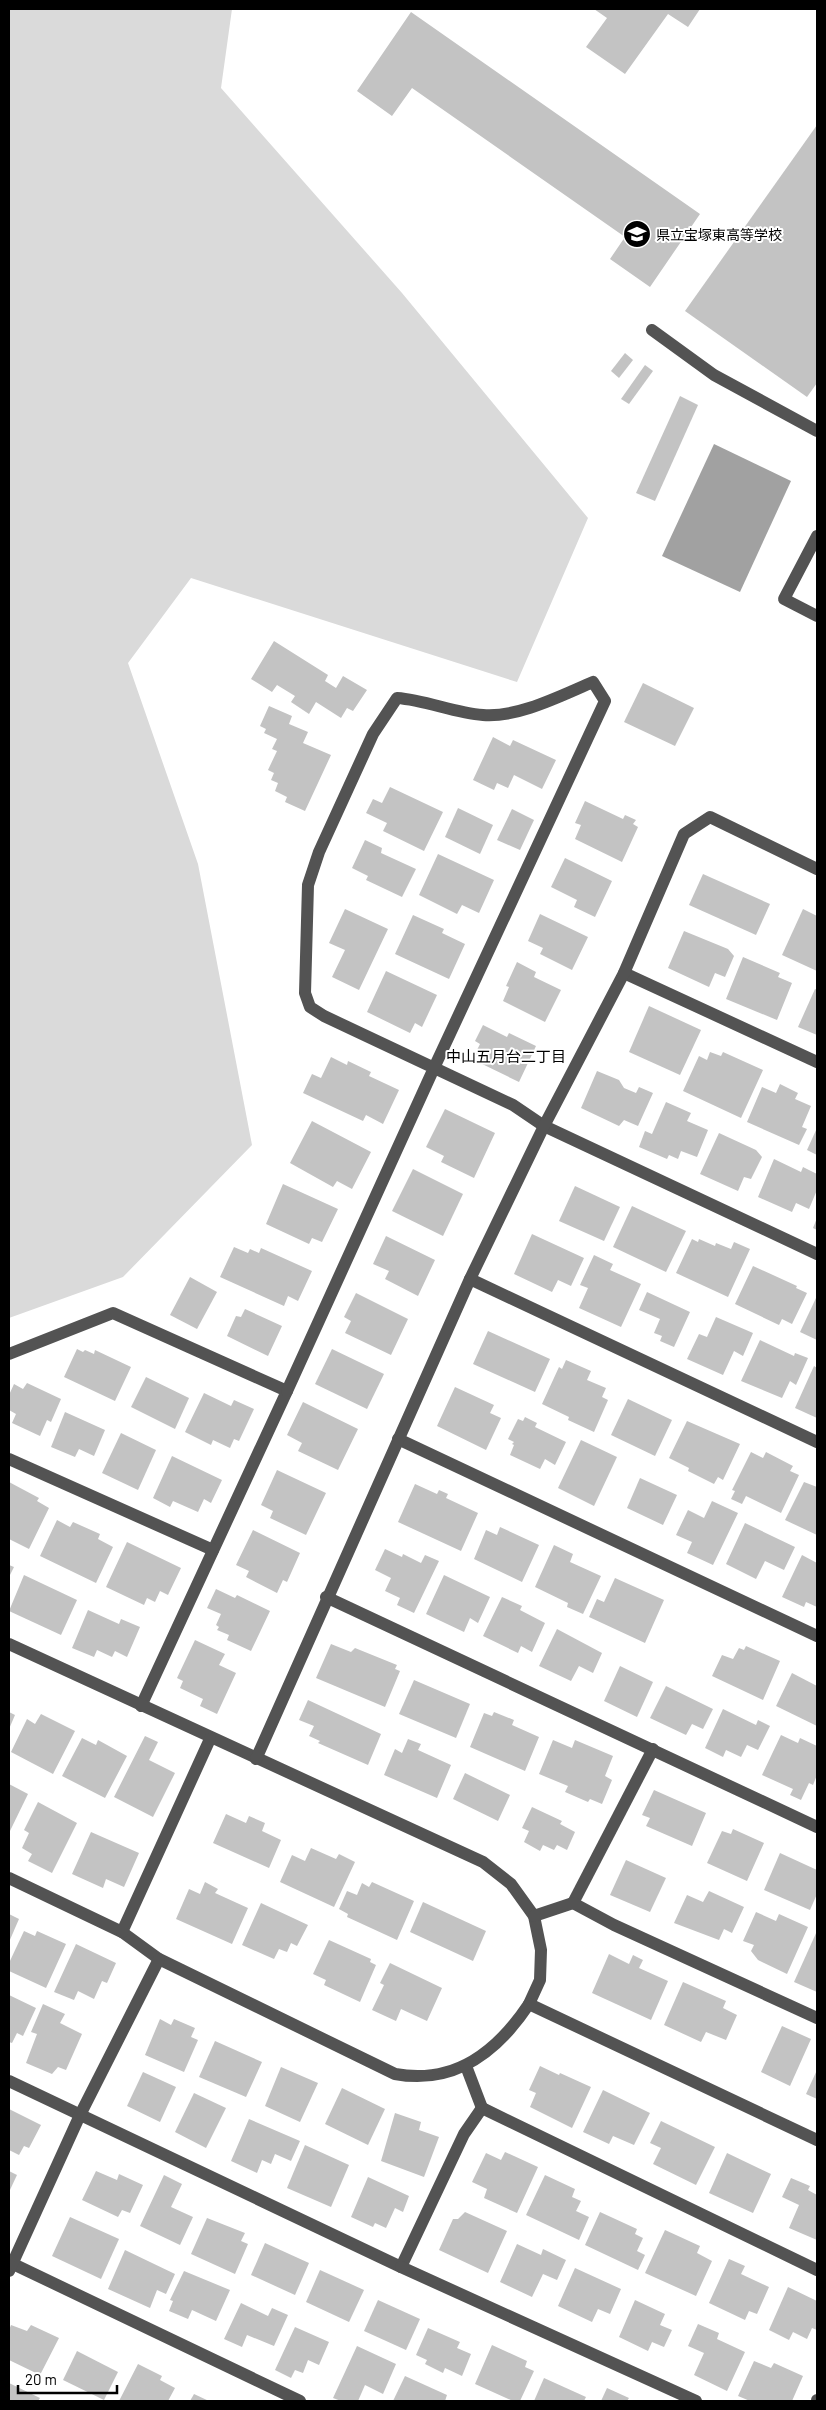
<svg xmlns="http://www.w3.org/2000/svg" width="826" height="2410" viewBox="0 0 826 2410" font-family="Barlow,'Noto Sans JP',sans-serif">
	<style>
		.green { fill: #dadada }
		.water { fill: #a1a1a1 }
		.building { fill: #c3c3c3 }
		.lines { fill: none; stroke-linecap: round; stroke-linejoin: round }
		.minor { stroke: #535353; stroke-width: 12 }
		.labels { text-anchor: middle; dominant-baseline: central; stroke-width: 4; stroke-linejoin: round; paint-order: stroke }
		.poi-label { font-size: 14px; fill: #000; stroke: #fff; text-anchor: start }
		.neighbourhood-label { font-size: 15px; fill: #000; stroke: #fff }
	</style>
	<rect width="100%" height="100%" fill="#fff"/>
	<!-- green -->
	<polygon class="green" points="9,9 232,9 221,88 402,293 588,518 517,682 191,578 128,663 198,864 252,1145 123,1277 9,1318"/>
	<!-- water -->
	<polygon class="water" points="714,444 791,481 740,592 662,556"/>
	<!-- building -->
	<g class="building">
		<polygon points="594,9 700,9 688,27 668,14 625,74 586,47 607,18"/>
		<polygon points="411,12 700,214 650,287 610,259 625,237 412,88 392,116 357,91"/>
		<polygon points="817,125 817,383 807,397 685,311"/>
		<polygon points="625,353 633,360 619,378 611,371"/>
		<polygon points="645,365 653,371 629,404 621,399"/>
		<polygon points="680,396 698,405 655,501 636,493"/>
		<polygon points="274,641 328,675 325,681 336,688 343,676 367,690 353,711 347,708 341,718 316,702 309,714 291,702 295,696 277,685 272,692 251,679"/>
		<polygon points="643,683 694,708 675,746 624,722"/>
		<polygon points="269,706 292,716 289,724 308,732 303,743 331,755 305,811 285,802 287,797 275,791 278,783 271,780 274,773 268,770 277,751 272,749 277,739 264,733 266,729 260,726"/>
		<polygon points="493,737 510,746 513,740 556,760 542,789 514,775 508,788 497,783 494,790 473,780"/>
		<polygon points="390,787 443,812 424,851 383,831 387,823 366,813 373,799 382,803"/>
		<polygon points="585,801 623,819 625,815 636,820 633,824 638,827 622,862 575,839 581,825 575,823"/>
		<polygon points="458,808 493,825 480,854 445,837"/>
		<polygon points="512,809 534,820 520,850 497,840"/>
		<polygon points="365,840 382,848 381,853 416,869 402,897 366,880 368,876 352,868"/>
		<polygon points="438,854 494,880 479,913 462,905 457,914 419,895"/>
		<polygon points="565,858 612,881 595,917 574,907 577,900 551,887"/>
		<polygon points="703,874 770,904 756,935 689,905"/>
		<polygon points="345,909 388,929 359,990 332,977 345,950 329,943"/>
		<polygon points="803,909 817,916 817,971 782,955"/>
		<polygon points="540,914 588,937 572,970 540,954 543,948 528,941"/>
		<polygon points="413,915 444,929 442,933 465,944 449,979 395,954"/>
		<polygon points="684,931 728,949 734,956 725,977 715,973 709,987 668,968"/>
		<polygon points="743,957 780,973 778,977 792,983 777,1020 726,999"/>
		<polygon points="517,962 536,972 534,977 561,990 545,1022 503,1001 509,987 506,986"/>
		<polygon points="386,971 437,995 422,1027 415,1023 410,1033 367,1012"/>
		<polygon points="815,989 817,990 817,1035 798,1027"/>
		<polygon points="649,1006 701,1030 680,1075 629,1052"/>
		<polygon points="483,1025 507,1037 509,1033 536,1046 519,1082 478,1062 481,1056 475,1054 480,1044 475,1041"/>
		<polygon points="710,1052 721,1056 723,1052 763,1070 741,1118 683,1091 699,1056 707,1060"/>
		<polygon points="331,1057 347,1065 348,1061 371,1072 369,1076 399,1090 383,1124 366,1115 363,1121 303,1093 312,1074 321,1078"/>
		<polygon points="597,1071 619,1080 624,1088 636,1093 639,1087 653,1093 638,1126 624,1120 619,1126 581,1108"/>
		<polygon points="780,1084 798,1093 795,1099 811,1106 802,1127 807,1129 799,1145 747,1122 762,1087 776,1093"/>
		<polygon points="666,1102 691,1113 687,1121 708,1130 697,1157 681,1151 678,1159 669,1155 667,1159 639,1147 645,1131 652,1134"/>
		<polygon points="445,1109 495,1133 474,1178 441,1162 444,1156 426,1147"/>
		<polygon points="312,1121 371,1152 352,1189 337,1181 333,1187 290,1163"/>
		<polygon points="817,1128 817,1155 807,1150"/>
		<polygon points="719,1133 756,1150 762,1157 751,1179 744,1177 738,1191 700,1174"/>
		<polygon points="774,1159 801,1172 803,1167 817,1174 817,1190 809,1209 796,1203 792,1212 758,1197"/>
		<polygon points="413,1169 463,1194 443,1236 392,1211"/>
		<polygon points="283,1184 338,1209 322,1242 312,1238 309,1244 266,1224"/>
		<polygon points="575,1186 620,1207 604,1241 559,1221"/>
		<polygon points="632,1206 686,1231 666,1272 613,1247"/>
		<polygon points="817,1218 817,1230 813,1228"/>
		<polygon points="532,1234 584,1258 571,1286 558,1280 552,1292 514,1274"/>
		<polygon points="386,1236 435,1260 418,1296 385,1279 389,1271 373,1264"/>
		<polygon points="692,1239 698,1242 699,1239 715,1246 716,1243 731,1249 734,1242 750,1249 728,1297 676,1273"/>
		<polygon points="234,1247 248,1253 250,1249 259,1253 261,1248 312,1271 298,1301 288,1296 284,1306 220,1277"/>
		<polygon points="594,1255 613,1264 610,1270 641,1284 621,1327 579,1308 588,1288 580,1285"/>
		<polygon points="753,1266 797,1286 796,1288 807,1293 792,1324 782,1319 779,1325 735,1304"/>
		<polygon points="190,1277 217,1292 197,1329 170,1315"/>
		<polygon points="647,1292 690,1312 674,1347 660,1341 662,1336 654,1333 660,1319 639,1310"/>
		<polygon points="356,1293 408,1319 391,1355 345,1333 351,1321 344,1317"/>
		<polygon points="816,1298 817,1299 817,1340 800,1332"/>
		<polygon points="245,1309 282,1326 268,1356 227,1336 236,1316 241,1317"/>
		<polygon points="716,1317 753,1333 743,1356 734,1351 723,1375 687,1359 699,1334 707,1337"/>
		<polygon points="488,1331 550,1359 535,1392 473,1364"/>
		<polygon points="760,1340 794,1356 795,1353 808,1358 796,1385 790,1381 782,1398 741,1381"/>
		<polygon points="77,1349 83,1352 85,1350 94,1354 95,1350 131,1367 115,1401 64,1377"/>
		<polygon points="332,1349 384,1374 367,1409 315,1384"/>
		<polygon points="566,1360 591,1371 587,1380 606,1388 602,1397 608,1400 594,1432 568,1420 569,1417 542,1404 559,1367 562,1369"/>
		<polygon points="814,1366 817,1368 817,1418 795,1408"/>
		<polygon points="146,1377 189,1398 175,1429 131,1407"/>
		<polygon points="27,1383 61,1399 51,1422 47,1420 40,1436 12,1423 16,1414 9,1410 9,1395 14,1384 23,1389"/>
		<polygon points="455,1387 494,1405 490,1413 501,1418 486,1450 437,1426"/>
		<polygon points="204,1393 231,1406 234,1400 254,1409 239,1441 234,1439 230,1448 213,1440 211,1445 185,1432"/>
		<polygon points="628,1399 672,1420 655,1456 611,1435"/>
		<polygon points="303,1402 358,1429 338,1470 298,1451 302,1443 287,1435"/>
		<polygon points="65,1412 105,1430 94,1456 79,1449 75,1457 51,1447"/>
		<polygon points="525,1417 537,1423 535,1427 566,1442 555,1465 545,1459 540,1469 510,1455 514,1445 512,1444 514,1442 508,1439 518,1419 523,1421"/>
		<polygon points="687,1421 740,1444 723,1480 718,1477 714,1484 688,1471 689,1468 669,1458"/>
		<polygon points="121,1433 156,1450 138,1490 102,1473"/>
		<polygon points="581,1440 617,1457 594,1506 558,1488"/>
		<polygon points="751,1452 763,1458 766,1452 793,1466 790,1471 799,1475 781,1513 746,1496 742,1504 731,1499 735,1491 732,1490"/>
		<polygon points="172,1456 222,1480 211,1503 204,1499 198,1512 173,1501 170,1507 153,1498"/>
		<polygon points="277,1470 326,1493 306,1535 270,1518 273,1511 261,1505"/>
		<polygon points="640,1478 677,1495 663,1525 627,1508"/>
		<polygon points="9,1482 39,1498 37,1501 49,1508 29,1549 9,1539"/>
		<polygon points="804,1482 817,1487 817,1535 785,1520"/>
		<polygon points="415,1484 437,1494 439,1490 448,1494 446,1498 478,1513 461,1551 398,1522"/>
		<polygon points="712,1501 738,1513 713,1565 687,1553 692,1542 676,1535 688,1510 704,1518"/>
		<polygon points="57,1520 70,1527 73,1522 100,1534 98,1539 113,1547 96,1583 40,1556"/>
		<polygon points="745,1523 795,1547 784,1570 765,1561 756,1579 726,1564"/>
		<polygon points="500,1527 539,1545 522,1582 474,1559 486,1530 497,1535"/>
		<polygon points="253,1530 300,1553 287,1582 283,1580 277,1593 246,1577 249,1571 236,1565"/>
		<polygon points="127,1542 181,1568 168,1595 160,1591 155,1602 147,1598 144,1605 106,1587"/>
		<polygon points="554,1545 573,1554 570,1562 601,1576 583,1614 567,1607 568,1603 535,1587"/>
		<polygon points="385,1549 402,1557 403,1554 421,1563 425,1555 439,1561 414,1613 397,1605 400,1598 385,1591 391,1578 375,1570"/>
		<polygon points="802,1555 817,1563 817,1607 806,1602 804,1607 782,1597"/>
		<polygon points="9,1565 14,1567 9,1577"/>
		<polygon points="24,1575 77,1600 61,1635 9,1611"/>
		<polygon points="444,1575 490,1597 478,1623 470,1618 464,1632 426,1614"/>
		<polygon points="615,1578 664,1600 645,1643 589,1617 597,1599 604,1602"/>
		<polygon points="216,1589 235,1598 237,1595 270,1611 251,1651 227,1640 229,1635 217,1630 219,1627 216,1625 221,1614 207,1608"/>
		<polygon points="502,1597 522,1606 520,1610 545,1623 532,1652 521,1646 518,1653 483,1636"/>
		<polygon points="88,1610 119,1624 121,1619 140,1627 127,1657 115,1651 112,1657 97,1650 94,1657 72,1648"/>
		<polygon points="557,1629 602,1653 593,1673 579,1666 571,1681 539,1666"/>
		<polygon points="195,1640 225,1654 219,1665 236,1673 217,1714 200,1706 203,1699 180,1688 183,1681 177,1678"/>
		<polygon points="331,1644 351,1652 355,1648 397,1665 395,1669 400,1671 385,1707 316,1678"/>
		<polygon points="746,1646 780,1661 763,1700 712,1676 722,1655 733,1659 739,1648 744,1650"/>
		<polygon points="620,1666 653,1682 637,1717 604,1701"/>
		<polygon points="792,1673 817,1686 817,1726 776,1706"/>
		<polygon points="414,1680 470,1704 456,1738 399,1714"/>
		<polygon points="666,1686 713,1709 703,1729 692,1724 686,1735 650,1718"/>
		<polygon points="308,1700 381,1734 368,1765 318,1743 320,1741 309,1736 314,1726 299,1720"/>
		<polygon points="723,1709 756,1725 758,1720 770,1726 758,1750 747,1745 741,1757 726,1750 723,1757 705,1748"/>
		<polygon points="9,1712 15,1715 9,1729"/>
		<polygon points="494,1712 514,1720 512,1725 539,1737 525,1771 470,1747 484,1713 492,1716"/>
		<polygon points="41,1714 75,1731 53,1774 11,1752 27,1719 35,1724"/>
		<polygon points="781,1735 798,1743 800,1738 817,1746 817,1775 813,1785 809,1783 801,1800 790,1795 793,1789 762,1775"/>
		<polygon points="145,1736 158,1742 149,1760 175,1773 153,1817 114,1797"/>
		<polygon points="82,1738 96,1745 98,1740 127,1756 105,1798 62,1776"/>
		<polygon points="408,1739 421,1744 418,1750 451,1765 437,1798 384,1775 395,1749 402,1753"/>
		<polygon points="553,1740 572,1748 575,1740 613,1756 605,1776 612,1780 602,1804 590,1799 588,1802 565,1792 568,1786 539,1774"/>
		<polygon points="465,1773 510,1795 498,1821 453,1799"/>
		<polygon points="9,1784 28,1794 9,1833"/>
		<polygon points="654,1790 706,1813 692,1846 646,1826 650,1818 642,1815"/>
		<polygon points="38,1802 77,1823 52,1873 28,1861 32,1854 22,1848 29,1833 24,1830"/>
		<polygon points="532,1807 562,1821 560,1824 575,1832 567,1850 557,1845 554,1850 543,1845 540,1851 524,1842 529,1831 522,1828"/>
		<polygon points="226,1814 246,1823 249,1816 265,1823 262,1831 281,1840 269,1868 213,1843"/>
		<polygon points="733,1829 764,1843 747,1881 707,1863 722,1831 731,1834"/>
		<polygon points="91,1832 139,1853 124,1887 106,1879 103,1888 72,1874"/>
		<polygon points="311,1848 336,1859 339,1854 355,1862 334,1907 280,1882 292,1855 305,1861"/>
		<polygon points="780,1853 817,1870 817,1894 810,1910 764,1890"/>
		<polygon points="626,1860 666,1878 650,1912 610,1895"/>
		<polygon points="205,1882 218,1889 215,1893 248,1908 232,1944 176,1919 189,1889 200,1894"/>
		<polygon points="372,1882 414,1901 397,1940 347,1917 348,1914 339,1909 347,1891 357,1895 362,1883 369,1887"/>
		<polygon points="709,1891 744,1907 732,1933 724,1929 719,1940 674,1923 687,1895 703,1902"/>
		<polygon points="423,1902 486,1931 473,1961 410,1932"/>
		<polygon points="261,1903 308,1925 297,1946 291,1943 287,1952 279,1949 274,1959 242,1945"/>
		<polygon points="756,1912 776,1921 779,1914 808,1927 787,1974 758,1960 751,1951 754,1945 743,1941"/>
		<polygon points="9,1914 19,1919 9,1942"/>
		<polygon points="24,1931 35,1936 37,1931 66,1944 46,1988 9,1971 9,1963"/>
		<polygon points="817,1931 817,1992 794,1982"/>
		<polygon points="329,1940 371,1959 370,1962 376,1965 360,2002 324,1985 326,1980 313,1974"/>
		<polygon points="76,1944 116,1963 107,1983 102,1981 94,1999 78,1991 74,2000 54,1992"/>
		<polygon points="609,1954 629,1964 633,1955 643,1960 639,1968 668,1981 651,2020 592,1993"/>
		<polygon points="390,1963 442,1988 427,2021 401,2009 396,2021 372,2010 384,1985 380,1983"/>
		<polygon points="683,1982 726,2001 723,2008 737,2015 726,2040 706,2032 701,2042 664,2025"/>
		<polygon points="9,1995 36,2008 23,2036 17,2033 12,2043 9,2042"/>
		<polygon points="43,2004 65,2014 60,2023 82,2034 66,2070 58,2067 52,2074 26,2063 37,2034 31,2032"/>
		<polygon points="160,2019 171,2025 174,2019 195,2028 191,2037 198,2040 184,2072 145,2055"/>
		<polygon points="782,2026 811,2039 790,2086 761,2072"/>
		<polygon points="215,2041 262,2062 246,2097 199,2077"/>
		<polygon points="540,2066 559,2075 560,2073 591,2087 572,2128 530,2107 536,2093 529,2090"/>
		<polygon points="281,2067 318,2083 300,2122 265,2106"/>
		<polygon points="817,2070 817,2099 806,2094"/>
		<polygon points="143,2072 176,2087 160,2122 127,2106"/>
		<polygon points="342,2088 385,2109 368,2145 325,2124"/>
		<polygon points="603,2090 650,2113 634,2145 613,2136 609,2144 583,2132"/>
		<polygon points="194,2093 226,2108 206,2148 175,2132"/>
		<polygon points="9,2109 41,2125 29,2148 24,2146 19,2155 9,2150"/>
		<polygon points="395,2113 421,2122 419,2130 439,2137 424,2177 381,2161"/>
		<polygon points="249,2119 300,2141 291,2161 275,2154 271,2164 262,2160 257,2173 231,2161"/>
		<polygon points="661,2121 715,2147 696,2185 653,2164 661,2148 650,2143"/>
		<polygon points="305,2145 349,2165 331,2207 287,2188"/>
		<polygon points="505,2152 538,2167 517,2213 484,2198 487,2189 472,2182 486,2153 501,2160"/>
		<polygon points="727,2153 771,2174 753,2213 709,2193"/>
		<polygon points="9,2171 17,2175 9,2192"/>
		<polygon points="96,2171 117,2180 119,2174 143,2185 130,2213 122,2210 118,2217 82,2200"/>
		<polygon points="164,2175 182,2184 171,2207 193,2217 180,2245 140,2226"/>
		<polygon points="545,2175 575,2189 572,2197 581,2201 576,2211 589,2217 579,2240 526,2215"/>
		<polygon points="368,2177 409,2196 403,2212 395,2208 386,2228 375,2223 373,2227 351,2217"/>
		<polygon points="791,2178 810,2186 808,2190 817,2195 817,2240 789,2228 799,2205 782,2197"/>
		<polygon points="465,2212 507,2231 488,2273 439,2250 453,2219 458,2219"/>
		<polygon points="600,2212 637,2229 635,2234 643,2238 637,2251 645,2255 638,2270 585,2245"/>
		<polygon points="70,2217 119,2239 101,2279 52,2256"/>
		<polygon points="207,2218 245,2233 241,2241 248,2244 235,2274 191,2254"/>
		<polygon points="665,2230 700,2246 697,2253 712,2261 696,2296 645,2273"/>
		<polygon points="265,2243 309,2263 295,2295 251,2275"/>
		<polygon points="517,2244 541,2255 543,2249 566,2260 557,2280 543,2274 532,2297 500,2282"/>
		<polygon points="125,2250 175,2274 166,2294 157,2290 150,2308 108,2289"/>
		<polygon points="729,2259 745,2266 741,2274 769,2287 757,2314 749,2311 745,2320 709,2303"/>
		<polygon points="575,2268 621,2289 610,2314 598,2309 592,2322 558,2306"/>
		<polygon points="320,2270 364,2290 349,2322 306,2302"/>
		<polygon points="184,2271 230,2290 216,2321 192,2310 188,2319 169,2311 173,2301 170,2300"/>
		<polygon points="788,2287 817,2301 817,2330 812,2328 807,2339 793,2332 789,2340 769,2330"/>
		<polygon points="378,2300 420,2319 406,2350 364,2331"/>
		<polygon points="635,2300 665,2314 660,2325 672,2330 664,2347 652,2342 648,2351 619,2337"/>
		<polygon points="241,2303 268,2316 272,2308 288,2315 274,2346 247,2335 242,2347 224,2339"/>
		<polygon points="698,2324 719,2333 717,2339 745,2352 727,2391 694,2375 704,2353 688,2346"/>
		<polygon points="11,2325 27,2331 31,2325 59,2338 40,2375 9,2360 9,2330"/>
		<polygon points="295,2327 329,2342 319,2365 308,2360 303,2373 295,2370 291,2378 275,2370"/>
		<polygon points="428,2328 460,2342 457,2348 471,2354 462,2376 445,2368 443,2373 425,2364 427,2360 416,2355"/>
		<polygon points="492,2345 527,2361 525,2367 534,2371 520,2401 513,2401 475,2384"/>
		<polygon points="357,2346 396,2364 383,2394 365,2385 358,2401 341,2401 333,2398"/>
		<polygon points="77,2351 118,2372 104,2400 63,2380"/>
		<polygon points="754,2361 771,2368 774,2363 803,2376 792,2401 750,2401 738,2396"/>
		<polygon points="138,2364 162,2376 160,2380 175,2388 168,2401 119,2401"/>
		<polygon points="405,2376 447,2395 445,2401 393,2401"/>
		<polygon points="544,2378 586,2397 584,2401 534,2401"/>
		<polygon points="9,2383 40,2398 38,2401 9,2401"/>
		<polygon points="607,2388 629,2398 627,2401 601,2401"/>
		<polygon points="194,2394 209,2401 190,2401"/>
	</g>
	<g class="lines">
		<!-- minor -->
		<g class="minor">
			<polyline points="652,330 714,375 817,431"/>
			<polyline points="817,536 784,599 817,616"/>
			<polyline points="624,973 817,1062"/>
			<polyline points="470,1279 817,1442"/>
			<polyline points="9,1354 113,1313 287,1391 141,1706"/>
			<path d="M287 1391 434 1068 605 701 593 682C562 695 518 718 483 715 454 713 426 700 397 698L373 734 319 852 308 885 305 993 310 1007 324 1016 513 1105 544 1126 817 1254"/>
			<polyline points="398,1439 817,1636"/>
			<polyline points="9,1459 213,1550"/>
			<polyline points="326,1597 817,1827"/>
			<polyline points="9,1644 483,1862 511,1884 534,1916 541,1950 540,1980 529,2004"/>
			<polyline points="256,1759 470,1279 544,1126 624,973 684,834 710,817 817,869"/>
			<path d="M9 1878 122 1932 159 1959 395 2074C455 2085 497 2052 529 2004L817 2140"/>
			<polyline points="573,1903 653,1749"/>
			<polyline points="534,1916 573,1903 614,1925 817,2018"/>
			<polyline points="122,1932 210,1739"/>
			<polyline points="466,2066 482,2108"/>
			<polyline points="9,2081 401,2267 464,2134 482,2108 817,2270"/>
			<polyline points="9,2262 300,2401"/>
			<polyline points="401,2267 696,2401"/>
			<polyline points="9,2271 80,2115 159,1959"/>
			<polyline points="817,2401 817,2400"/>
		</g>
	</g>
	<!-- icons -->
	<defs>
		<g id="school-disc" transform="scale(1.4375)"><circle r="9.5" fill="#000" stroke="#fff"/><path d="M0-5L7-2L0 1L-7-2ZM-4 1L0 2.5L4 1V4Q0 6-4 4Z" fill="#fff"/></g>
	</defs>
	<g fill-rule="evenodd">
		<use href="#school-disc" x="637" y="234"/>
	</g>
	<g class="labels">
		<!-- poi labels -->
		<g class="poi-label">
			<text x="656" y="234">県立宝塚東高等学校</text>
		</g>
		<!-- neighbourhood labels -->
		<g class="neighbourhood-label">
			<text x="506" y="1056">中山五月台二丁目</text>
		</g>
	</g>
	<!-- border -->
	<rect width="826" height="2410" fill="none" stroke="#000000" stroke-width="20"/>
	<!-- scale -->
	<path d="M18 2385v8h99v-8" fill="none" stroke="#000000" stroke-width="2.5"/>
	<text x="25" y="2385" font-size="15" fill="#000000" stroke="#ffffff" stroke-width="4" paint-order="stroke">20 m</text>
</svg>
